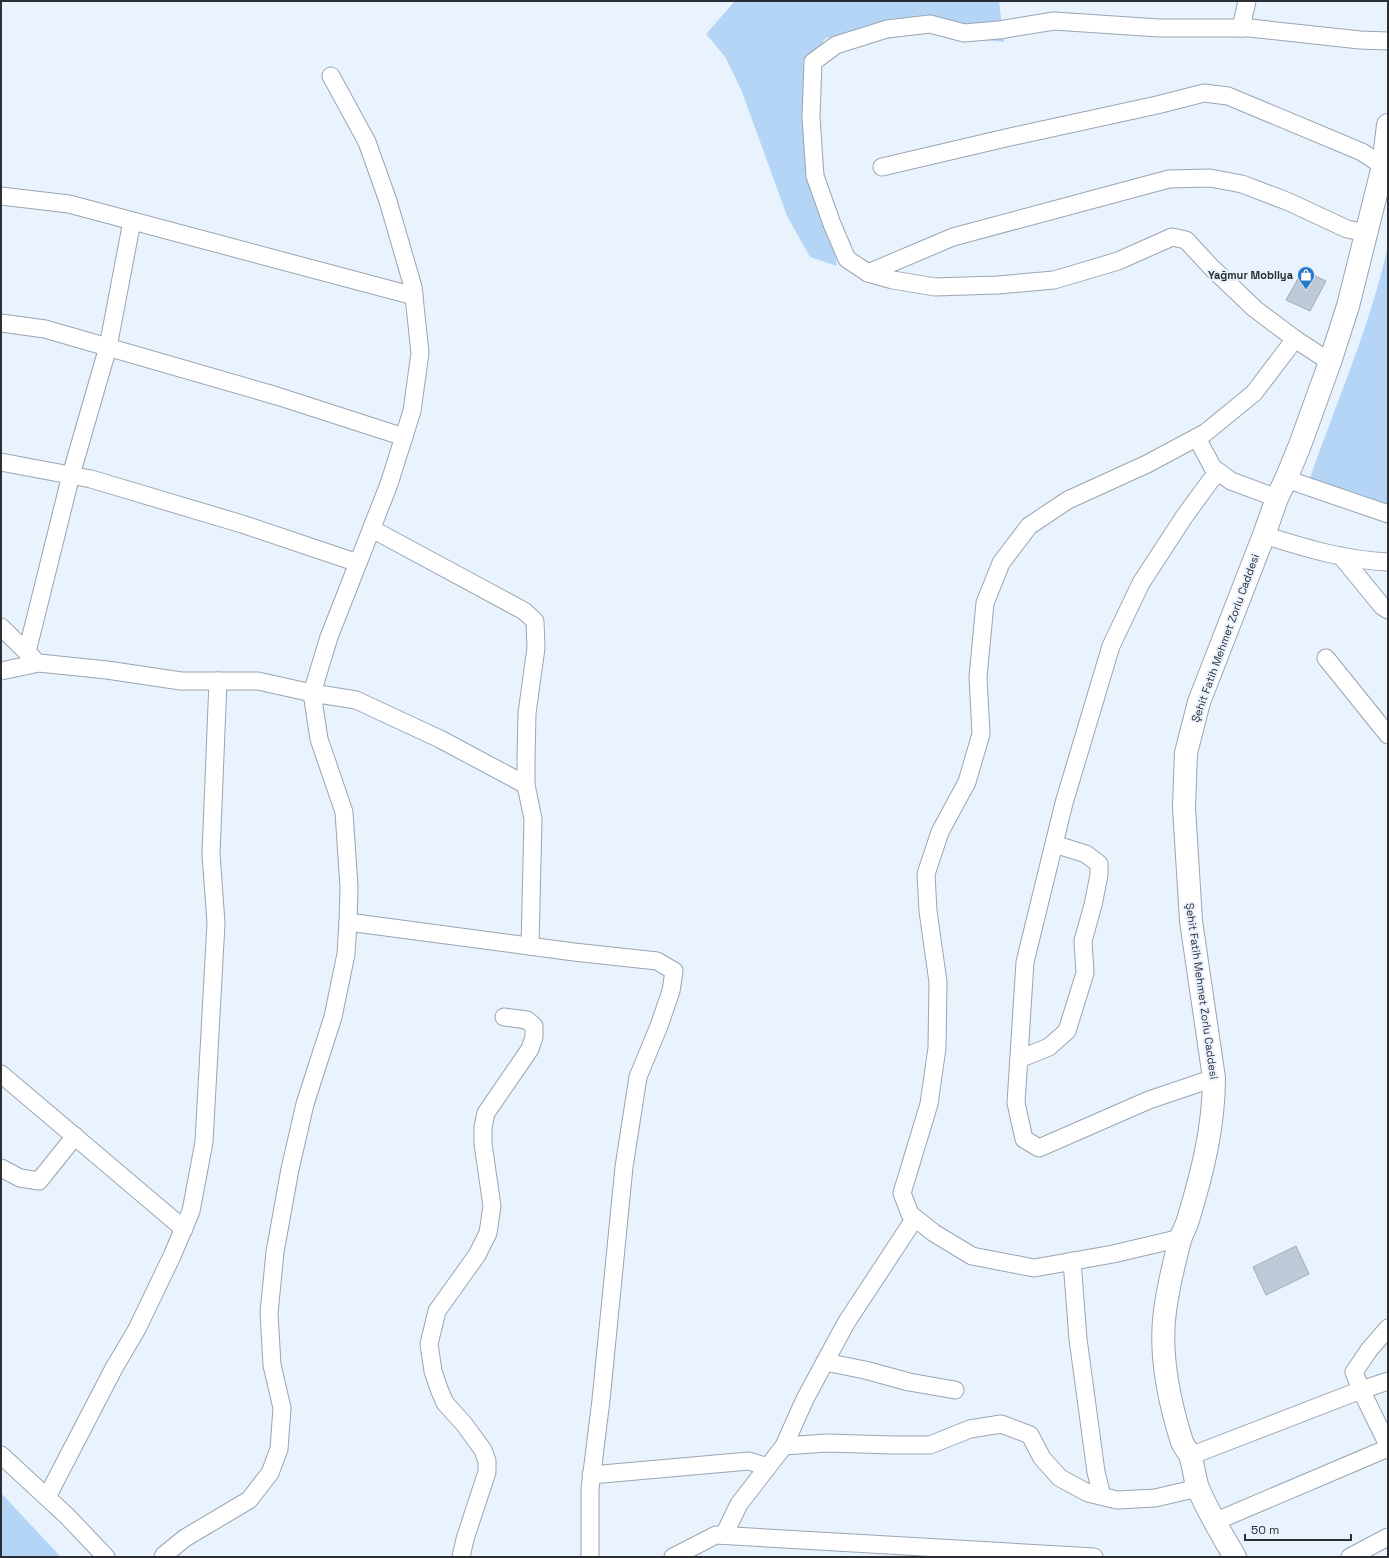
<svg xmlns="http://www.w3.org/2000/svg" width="1389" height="1558" viewBox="0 0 1389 1558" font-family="'Space Grotesk',sans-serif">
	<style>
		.green { fill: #b5d5f7 }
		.building { fill: #becad7; stroke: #a2adba }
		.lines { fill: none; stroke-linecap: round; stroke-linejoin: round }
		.minor-casing { stroke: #9aa5b2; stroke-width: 19 }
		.major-casing { stroke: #9aa5b2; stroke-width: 24 }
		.minor { stroke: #fff; stroke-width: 17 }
		.major { stroke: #fff; stroke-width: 22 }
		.labels { text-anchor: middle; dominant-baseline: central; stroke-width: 4; stroke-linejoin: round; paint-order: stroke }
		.poi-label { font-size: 11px; font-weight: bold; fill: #2b2f34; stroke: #e9f3fe; text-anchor: end }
		.street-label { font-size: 11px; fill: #2b2f34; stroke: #e9f3fe }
	</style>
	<rect width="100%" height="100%" fill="#e9f3fe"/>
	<!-- green -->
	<g class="green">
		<polygon points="734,1 999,1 1004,42 963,38 922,23 887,30 826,38 808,62 815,146 826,186 837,266 810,257 787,216 742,92 726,58 706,34 734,2"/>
		<path d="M1388 246V518L1309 481C1336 403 1370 327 1388 246Z"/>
		<polygon points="1,1493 61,1557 1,1557"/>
	</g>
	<!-- building -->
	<g class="building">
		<polygon points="1303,270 1326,281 1310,311 1286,300"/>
		<polygon points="1296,1246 1309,1274 1266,1295 1253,1267"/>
	</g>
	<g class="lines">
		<!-- minor casing -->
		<g class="minor-casing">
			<g id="minor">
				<polyline points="1241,28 1247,1"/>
				<polyline points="882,167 1010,137 1157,105 1204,93 1228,96 1362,152 1383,166"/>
				<polyline points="1,196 69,204 414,296"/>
				<polyline points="868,273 953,237 1169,179 1210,178 1242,184 1289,202 1347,229 1367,233"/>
				<polyline points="1,323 45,329 277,396 404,437"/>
				<polyline points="1330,362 1295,339 1255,309 1212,268 1186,240 1172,237 1118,261 1054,280 998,285 935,287 893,280 868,273 847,259 832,224 815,176 811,117 813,62 836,45 887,29 930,24 964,33 999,30 1054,21 1159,28 1250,28 1360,40 1388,41"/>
				<polyline points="1197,438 1213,468 1231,481 1277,498"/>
				<polyline points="1,462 91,479 242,524 358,563"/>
				<polyline points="1286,479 1388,514"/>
				<polyline points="372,529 524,611 535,621 536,648 527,713 526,759 526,785 533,819 530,946"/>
				<path d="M1264 535C1305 548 1344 560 1388 562"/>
				<polyline points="1341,556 1382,606 1388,610"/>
				<polyline points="1,627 33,658"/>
				<polyline points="27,652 71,475 108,347 132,221"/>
				<polyline points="1326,658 1388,735"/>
				<polyline points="1,671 39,663 107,670 181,681 258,681 312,693 356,700 440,739 526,785"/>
				<polyline points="348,922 574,952 657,961 674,971 671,991 659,1026 638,1077 624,1167 601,1400 590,1489 590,1557"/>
				<polyline points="1019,1059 1049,1047 1067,1031 1085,973 1083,941 1093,905 1099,875 1099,864 1086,854 1054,844"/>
				<polyline points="1,1074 184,1229"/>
				<polyline points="1214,1078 1149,1100 1039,1148 1024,1139 1016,1103 1025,962 1064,803 1111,646 1141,583 1184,517 1211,480 1219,472"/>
				<polyline points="1,1168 20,1178 39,1181 75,1136"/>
				<polyline points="1181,1238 1113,1254 1034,1268 972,1256 934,1233 910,1214 902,1193 929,1104 937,1048 938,982 928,911 926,874 940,832 967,782 981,734 978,677 985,603 1001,563 1029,526 1068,500 1147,464 1205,433 1254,393 1295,339"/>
				<polyline points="1072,1261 1078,1339 1096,1472 1102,1496"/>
				<polyline points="1388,1328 1369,1350 1354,1372 1361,1390 1388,1445"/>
				<polyline points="825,1362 865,1370 909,1382 955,1390"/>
				<polyline points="784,1446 827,1443 893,1445 930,1445 970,1429 1001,1424 1030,1435 1042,1458 1060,1478 1088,1493 1117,1500 1155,1498 1198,1488"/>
				<polyline points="1,1455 67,1516 106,1557"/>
				<polyline points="1190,1456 1361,1390 1388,1381"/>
				<polyline points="591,1475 749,1461 767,1467"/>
				<polyline points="47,1497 114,1368 137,1329 172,1256 191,1211 204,1142 216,923 211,854 218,681"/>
				<polyline points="1214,1522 1388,1448"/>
				<polyline points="724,1535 739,1504 784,1446 805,1399 846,1323 915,1218"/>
				<polyline points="163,1557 164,1555 185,1538 249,1500 270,1473 279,1449 282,1408 272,1365 269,1313 275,1252 290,1169 305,1104 333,1017 346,954 348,922 349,887 344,812 319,739 312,693 329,637 389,484 412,411 420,353 413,287 388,201 367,142 331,76"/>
				<polyline points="461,1557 465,1539 487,1472 487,1461 483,1450 464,1424 445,1403 439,1389 433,1371 429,1344 437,1311 477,1255 488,1233 492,1206 483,1144 483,1127 486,1113 530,1049 534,1037 534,1026 527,1020 504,1017"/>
				<polyline points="673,1557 716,1535 1094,1557"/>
				<polyline points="1350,1557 1388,1537"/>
			</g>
		</g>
		<!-- major casing -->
		<g class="major-casing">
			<path id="major" d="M1235 1557C1222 1535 1208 1512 1198 1488 1194 1477 1194 1466 1190 1455 1188 1451 1184 1447 1182 1442 1169 1401 1159 1354 1165 1311 1168 1287 1174 1263 1180 1240 1182 1233 1186 1227 1188 1220 1202 1174 1214 1127 1214 1078L1191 921 1184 807 1186 753 1199 702 1264 535 1277 498 1286 479 1300 445 1330 362 1348 306 1383 166 1388 125"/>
		</g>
		<!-- minor -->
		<use href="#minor" class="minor"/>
		<!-- major -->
		<use href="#major" class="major"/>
	</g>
	<!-- icons -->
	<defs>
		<g id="shop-pin" transform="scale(0.9)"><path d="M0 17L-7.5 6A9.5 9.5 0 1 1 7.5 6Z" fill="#2479c7" stroke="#e9f3fe"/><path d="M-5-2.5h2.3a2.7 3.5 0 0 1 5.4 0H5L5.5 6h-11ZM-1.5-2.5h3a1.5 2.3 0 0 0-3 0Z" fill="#fff"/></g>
	</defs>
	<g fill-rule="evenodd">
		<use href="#shop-pin" x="1306" y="275"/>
	</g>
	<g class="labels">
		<!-- poi labels -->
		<g class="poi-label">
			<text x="1293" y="275">Yağmur Mobilya</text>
		</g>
		<!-- street labels -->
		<g class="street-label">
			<text transform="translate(1225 638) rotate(-70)">Şehit Fatih Mehmet Zorlu Caddesi</text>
			<text transform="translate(1202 991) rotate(82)">Şehit Fatih Mehmet Zorlu Caddesi</text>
		</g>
	</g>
	<!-- border -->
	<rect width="1389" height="1558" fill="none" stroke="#2b2f34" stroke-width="4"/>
	<!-- scale -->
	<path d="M1245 1534v6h106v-6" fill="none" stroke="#2b2f34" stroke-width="2"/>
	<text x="1251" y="1534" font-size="12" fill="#2b2f34" stroke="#e9f3fe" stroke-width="3" paint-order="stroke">50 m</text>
</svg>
